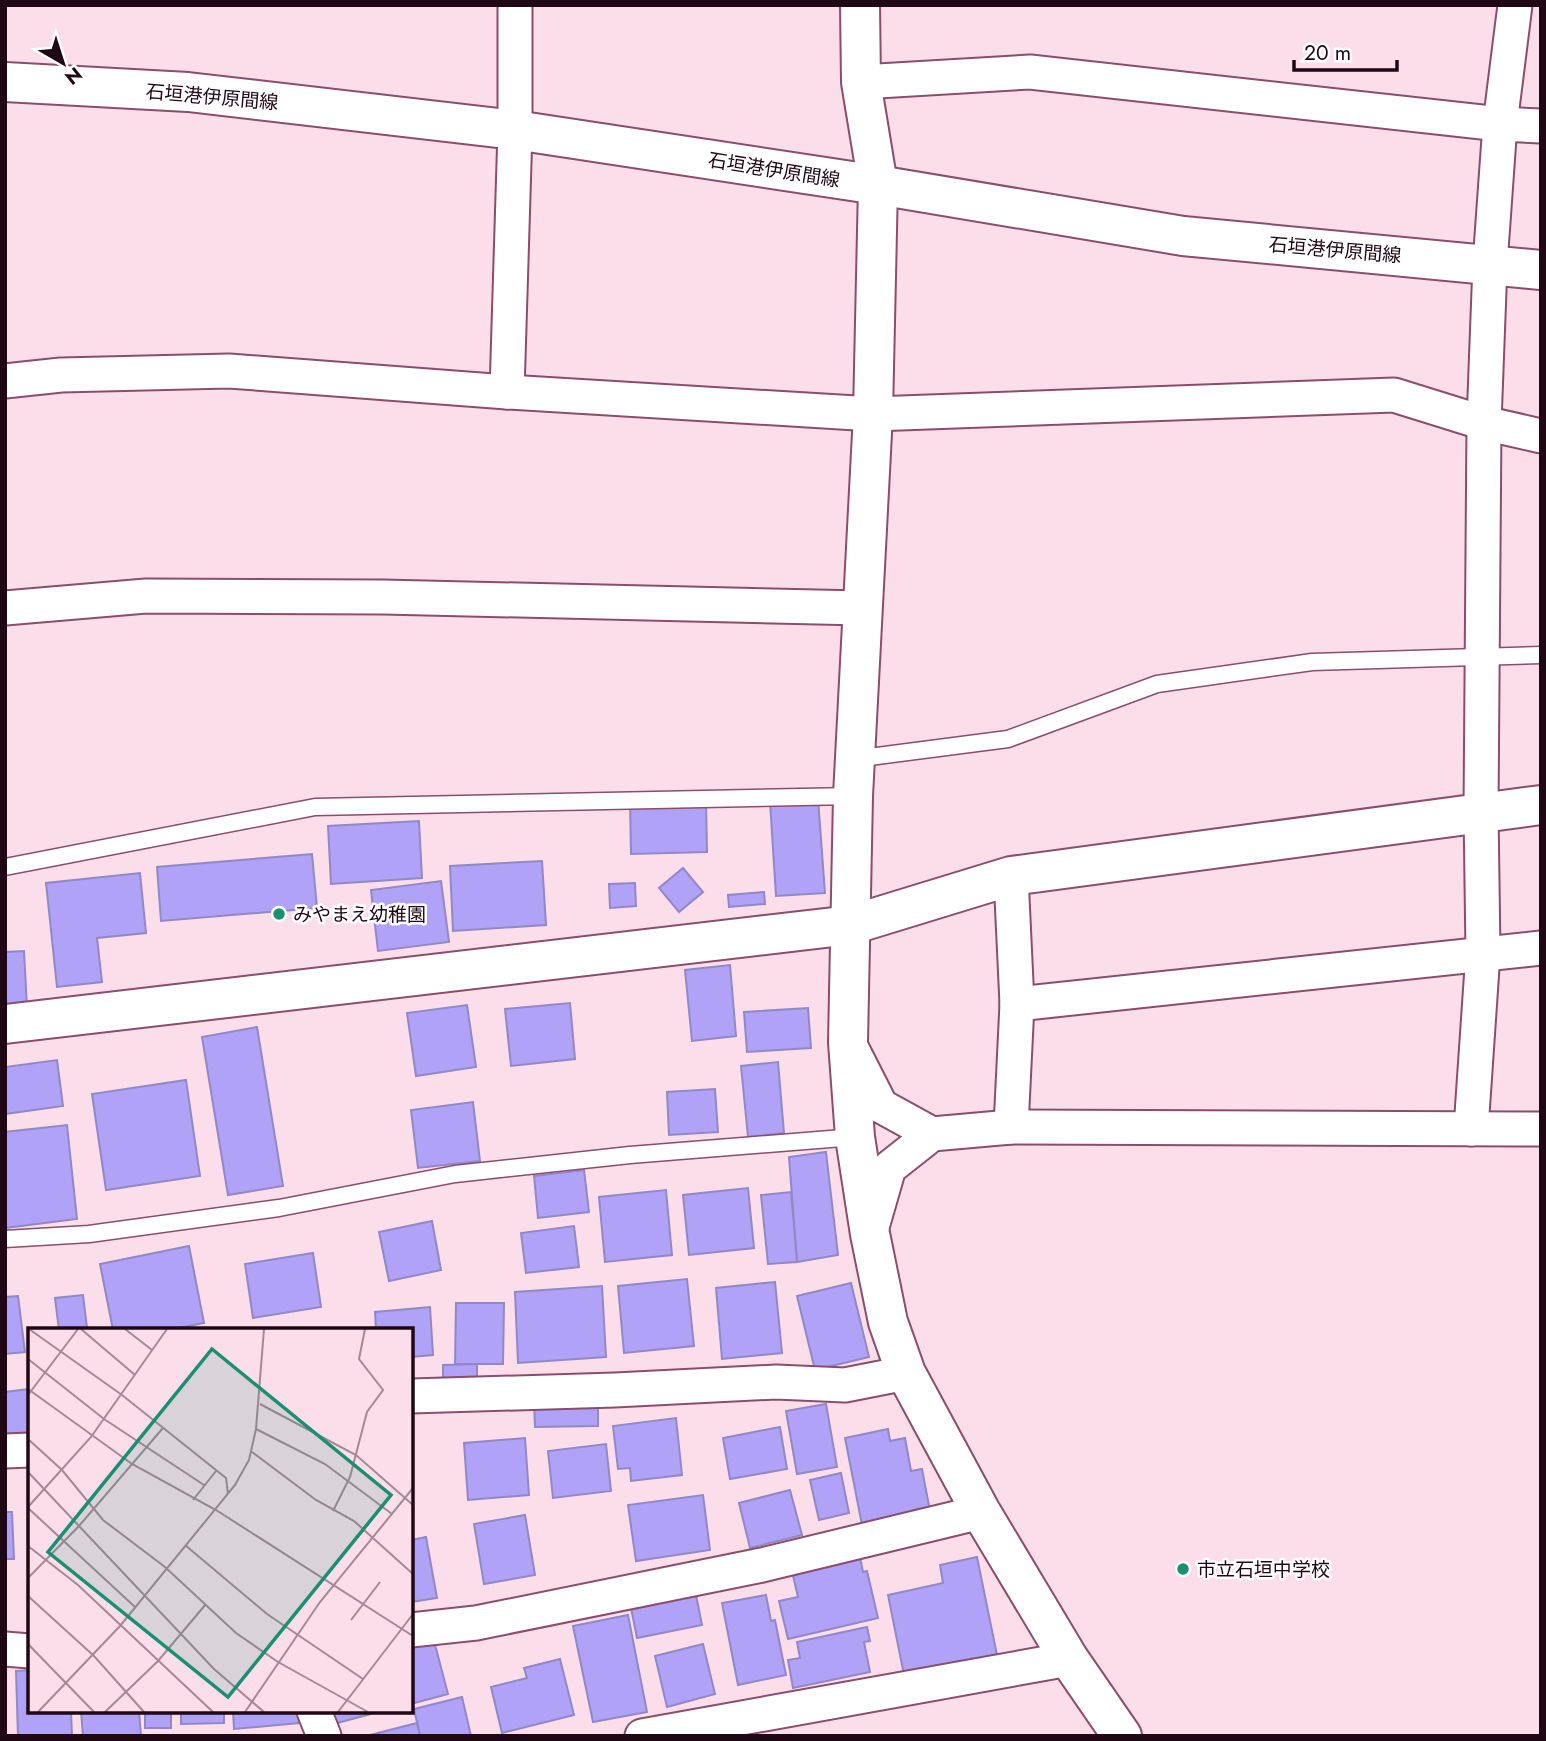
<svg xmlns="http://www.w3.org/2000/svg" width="1546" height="1741" viewBox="0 0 1546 1741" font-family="Jost,'Noto Sans JP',sans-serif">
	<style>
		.building { fill: #b0a2f7; stroke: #9288c6; stroke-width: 2 }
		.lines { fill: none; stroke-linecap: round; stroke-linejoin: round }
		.lane-casing { stroke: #8a4d6a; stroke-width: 19 }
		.street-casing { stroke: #8a4d6a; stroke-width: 37 }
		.secondary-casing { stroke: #8a4d6a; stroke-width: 42 }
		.primary-casing { stroke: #8a4d6a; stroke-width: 42 }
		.lane { stroke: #fff; stroke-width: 16 }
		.street { stroke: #fff; stroke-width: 33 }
		.secondary { stroke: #fff; stroke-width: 38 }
		.primary { stroke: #fff; stroke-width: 38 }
		.poi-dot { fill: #1a8f72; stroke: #fff; stroke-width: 2.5 }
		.labels { text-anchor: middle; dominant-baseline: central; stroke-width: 5; stroke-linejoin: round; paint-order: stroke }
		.street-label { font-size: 19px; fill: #1f0713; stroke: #fff }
		.poi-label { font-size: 19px; fill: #1f0713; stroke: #fff; text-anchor: start }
		.inset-road { fill: none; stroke: #a48895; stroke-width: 2 }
		.view { fill: #1a8f72; fill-opacity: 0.15; stroke: #1a8f72; stroke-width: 3.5 }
		.inset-edge { fill: none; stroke: #1f0713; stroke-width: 3.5 }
	</style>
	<rect width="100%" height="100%" fill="#fcdeeb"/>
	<!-- building -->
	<g class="building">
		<polygon points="818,798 825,893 776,896 770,802"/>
		<polygon points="706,800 707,852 631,854 630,801"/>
		<polygon points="419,821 422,878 331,884 328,826"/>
		<polygon points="312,854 317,908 161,921 157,867"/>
		<polygon points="542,861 546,925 453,931 450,866"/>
		<polygon points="683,868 703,892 679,912 659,888"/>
		<polygon points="140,873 146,933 97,938 102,982 57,987 46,883"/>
		<polygon points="441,881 449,942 378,951 371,890"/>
		<polygon points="635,883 636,906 610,908 609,884"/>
		<polygon points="764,892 765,904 729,907 728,895"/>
		<polygon points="24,951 27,1008 5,1009 5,952"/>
		<polygon points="730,965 736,1036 692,1041 685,970"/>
		<polygon points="570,1003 575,1059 511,1066 505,1009"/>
		<polygon points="467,1005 476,1067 416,1076 407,1013"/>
		<polygon points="808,1008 811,1048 747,1052 744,1012"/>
		<polygon points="257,1027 283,1186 228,1195 202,1037"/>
		<polygon points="57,1060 63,1106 5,1114 5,1067"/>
		<polygon points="778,1062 784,1133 748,1137 741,1066"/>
		<polygon points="186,1080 200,1176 106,1190 92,1094"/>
		<polygon points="715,1089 718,1132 669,1135 667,1092"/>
		<polygon points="473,1102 480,1161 418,1168 411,1110"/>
		<polygon points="67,1125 77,1219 5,1228 5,1132"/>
		<polygon points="826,1152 838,1255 797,1262 789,1157"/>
		<polygon points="584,1170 589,1212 538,1218 534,1176"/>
		<polygon points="748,1188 754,1248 689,1255 683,1195"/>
		<polygon points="666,1190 672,1255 605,1262 599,1197"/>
		<polygon points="791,1192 797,1262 768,1264 761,1195"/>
		<polygon points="432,1221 441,1270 389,1281 379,1232"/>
		<polygon points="574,1226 579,1267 526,1273 521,1233"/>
		<polygon points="189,1246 204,1323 169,1330 113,1330 100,1264"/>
		<polygon points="313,1253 321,1307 253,1318 245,1264"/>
		<polygon points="687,1279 694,1346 624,1353 618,1286"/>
		<polygon points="775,1282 782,1353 722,1359 716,1288"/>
		<polygon points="851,1283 869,1357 815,1370 797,1296"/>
		<polygon points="602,1286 606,1357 518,1363 515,1292"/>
		<polygon points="83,1295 87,1328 59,1330 55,1298"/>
		<polygon points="18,1296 25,1352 5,1354 5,1297"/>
		<polygon points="456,1303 504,1303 503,1364 455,1364"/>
		<polygon points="430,1307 433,1355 411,1357 411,1330 376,1330 375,1312"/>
		<polygon points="477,1364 477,1379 443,1379 443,1365"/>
		<polygon points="30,1389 30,1438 5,1441 5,1392"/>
		<polygon points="598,1399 598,1426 535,1427 534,1401"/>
		<polygon points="826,1404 837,1467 797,1474 786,1411"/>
		<polygon points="676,1418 682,1475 631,1481 630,1468 618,1469 613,1426"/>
		<polygon points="780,1427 787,1469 730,1479 723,1438"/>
		<polygon points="888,1429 890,1441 905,1438 911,1471 922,1469 930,1511 862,1525 845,1438"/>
		<polygon points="525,1438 529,1495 468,1500 464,1443"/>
		<polygon points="606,1444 611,1491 553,1498 548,1451"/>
		<polygon points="841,1473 849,1513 819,1520 810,1480"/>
		<polygon points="790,1490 802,1535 750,1548 739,1503"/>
		<polygon points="703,1495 710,1550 636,1561 628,1505"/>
		<polygon points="5,1512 12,1512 14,1559 5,1559"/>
		<polygon points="525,1515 535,1575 484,1584 474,1524"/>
		<polygon points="426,1537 437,1598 411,1602 411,1540"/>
		<polygon points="858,1547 863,1572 867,1571 878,1618 788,1639 779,1601 798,1597 790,1563"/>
		<polygon points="977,1557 997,1655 904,1675 888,1595 943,1583 940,1565"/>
		<polygon points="695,1590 702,1625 637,1638 630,1603"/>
		<polygon points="766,1595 771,1621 775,1620 786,1675 738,1685 722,1603"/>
		<polygon points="628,1615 647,1712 593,1722 573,1626"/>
		<polygon points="867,1627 870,1641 864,1642 870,1672 793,1688 788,1660 800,1658 797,1642"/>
		<polygon points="433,1637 448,1694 411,1704 411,1642"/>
		<polygon points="703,1644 715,1694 667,1707 655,1656"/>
		<polygon points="560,1659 574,1715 502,1733 491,1687 527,1678 524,1668"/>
		<polygon points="30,1670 30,1711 71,1711 72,1736 18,1736 16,1671"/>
		<polygon points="462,1697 471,1736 420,1736 414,1709"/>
		<polygon points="81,1711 139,1711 141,1736 83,1736"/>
		<rect x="145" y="1711" width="26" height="17"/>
		<polygon points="181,1711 224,1711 224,1723 181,1724"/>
		<polygon points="233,1711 298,1711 299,1723 234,1729"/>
		<polygon points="327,1711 382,1711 330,1725"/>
		<polygon points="417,1723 420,1736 366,1736"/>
	</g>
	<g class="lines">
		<!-- lane casing -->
		<g class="lane-casing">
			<g id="lane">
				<polyline points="854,759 1008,739 1157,684 1312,662 1541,655"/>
				<polyline points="5,867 315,807 853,796"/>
				<polyline points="5,1239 89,1234 279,1208 455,1174 630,1155 855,1137"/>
			</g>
		</g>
		<!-- street casing -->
		<g class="street-casing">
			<g id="street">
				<polyline points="861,82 1030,72 1500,124 1541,126"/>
				<polyline points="5,381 61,375 229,371 507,392 873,414 1394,395 1484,423 1541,436"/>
				<polyline points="507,392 515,130 515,5"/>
				<polyline points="5,608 146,596 383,597 862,608"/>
				<polyline points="1011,876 1017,1004 1011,1127"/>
				<polyline points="1017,1004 1541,948"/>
				<polyline points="850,1045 881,1106 932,1134"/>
				<polyline points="1471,1129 1483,953 1481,811 1484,423 1490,264 1500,124 1515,5"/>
				<polyline points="870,1234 889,1168 932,1134 1011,1127 1541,1129"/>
				<polyline points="411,1396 615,1390 776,1382 845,1385 906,1373"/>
				<polyline points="5,1451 30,1450"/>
				<polyline points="411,1630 476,1623 762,1565 981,1512"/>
				<polyline points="5,1649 30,1651"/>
				<polyline points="314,1711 324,1736"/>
				<polyline points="642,1736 1069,1659"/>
			</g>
		</g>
		<!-- secondary casing -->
		<g class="secondary-casing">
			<g id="secondary">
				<polyline points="860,5 861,82 878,185 873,414 853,796 848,1042 855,1137 870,1234 888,1322 906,1373 981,1512 1069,1659 1122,1736"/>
				<polyline points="5,1024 851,925 1011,876 1541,805"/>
			</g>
		</g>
		<!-- primary casing -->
		<g class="primary-casing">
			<polyline id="primary" points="5,82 188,92 515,130 878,185 1183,236 1541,270"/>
		</g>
		<!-- lane -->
		<use href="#lane" class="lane"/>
		<!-- street -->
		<use href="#street" class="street"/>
		<!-- secondary -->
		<use href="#secondary" class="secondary"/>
		<!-- primary -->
		<use href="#primary" class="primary"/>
	</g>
	<!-- markers -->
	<g class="poi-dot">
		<circle cx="279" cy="914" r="7"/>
		<circle cx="1183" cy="1569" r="7"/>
	</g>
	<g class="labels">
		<!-- street labels -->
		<g class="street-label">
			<text transform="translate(212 97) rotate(5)">石垣港伊原間線</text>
			<text transform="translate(774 170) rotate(9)">石垣港伊原間線</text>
			<text transform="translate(1335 250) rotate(5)">石垣港伊原間線</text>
		</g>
		<!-- poi labels -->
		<g class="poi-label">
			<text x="293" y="914">みやまえ幼稚園</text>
			<text x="1197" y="1569">市立石垣中学校</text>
		</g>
	</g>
	<!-- overview -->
	<g transform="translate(28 1328)">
		<rect width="385" height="385" fill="#fcdeeb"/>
		<path class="inset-road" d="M1 1 94 67 198 150 200 166M53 1 107 47M97 1 124 22M0 31 76 91 176 157M0 61 104 136 188 182 385 308M0 67 50 1M232 76 328 127 385 177M228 101 297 136 364 186M0 111 34 142 75 192 137 239 208 305 250 334 340 384M224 124 288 172 326 193 385 246M0 144 186 341 236 384M165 172 188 143M0 179 63 109 139 1M0 180 107 279M305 183 322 149 339 84 355 62 331 31 337 1M157 217 239 286 335 351M0 218 50 257 185 384M0 250 51 198 135 100M0 268 66 328 116 384M323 292 352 254M0 316 66 384M10 384 92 298 207 157 221 132 228 101 236 1M77 384 130 333 178 276M217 384 292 274 385 160M310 384 385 286"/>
		<path class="view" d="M184 21 363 167 200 369 20 224Z"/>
		<rect width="385" height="385" class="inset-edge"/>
	</g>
	<!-- border -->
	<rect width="1546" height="1741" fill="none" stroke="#1f0713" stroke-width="14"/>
	<!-- north arrow -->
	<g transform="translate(63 63) rotate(141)" stroke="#ffffff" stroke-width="5" paint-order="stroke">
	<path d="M0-5L12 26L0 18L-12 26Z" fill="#1f0713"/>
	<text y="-10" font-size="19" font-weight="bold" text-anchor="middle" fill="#1f0713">N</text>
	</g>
	<!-- scale -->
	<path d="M1294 60v10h103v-10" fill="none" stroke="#1f0713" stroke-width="3.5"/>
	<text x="1304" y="60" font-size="21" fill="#1f0713" stroke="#ffffff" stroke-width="5" paint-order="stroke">20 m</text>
</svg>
